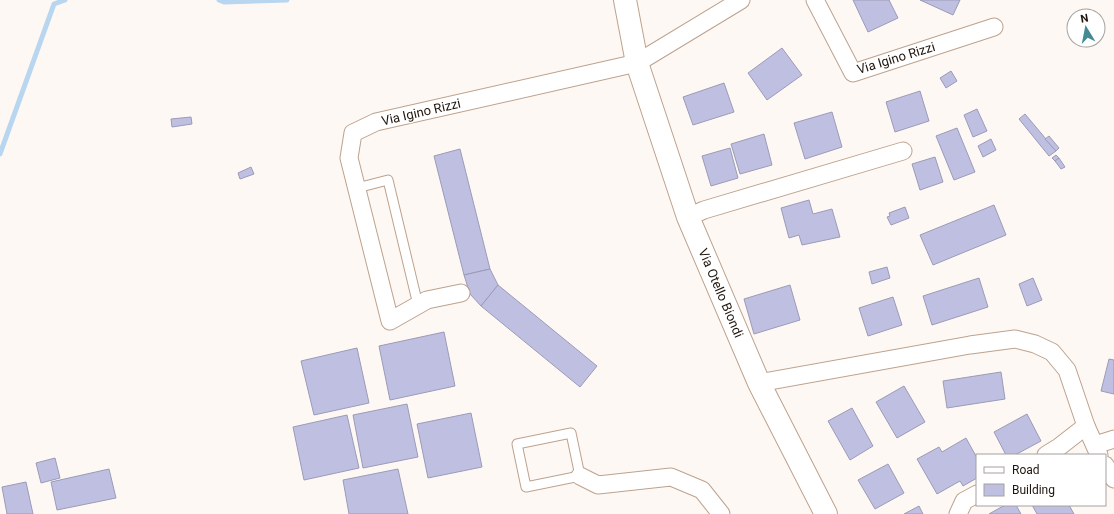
<svg xmlns="http://www.w3.org/2000/svg" width="1114" height="514" viewBox="0 0 1114 514" font-family="Roboto,sans-serif">
	<style>
		.lines { fill: none; stroke-linecap: round; stroke-linejoin: round }
		.stream { stroke: #b8d6f0; stroke-width: 5 }
		.building { fill: #bfbfe1; stroke: #9b9bb8 }
		.lane-casing { stroke: #bda28e; stroke-width: 11 }
		.street-casing { stroke: #bda28e; stroke-width: 19 }
		.secondary-casing { stroke: #bda28e; stroke-width: 24 }
		.lane { stroke: #fff; stroke-width: 9 }
		.street { stroke: #fff; stroke-width: 17 }
		.secondary { stroke: #fff; stroke-width: 22 }
		.labels { text-anchor: middle; dominant-baseline: central; stroke-width: 3; stroke-linejoin: round; paint-order: stroke }
		.street-label { font-size: 13px; fill: #20160e; stroke: #fff }
	</style>
	<rect width="100%" height="100%" fill="#fef8f4"/>
	<g class="lines">
		<!-- stream -->
		<g class="stream">
			<polyline points="219,0 224,2 287,0"/>
			<polyline points="0,154 54,4 65,0"/>
		</g>
	</g>
	<!-- building -->
	<g class="building">
		<polygon points="853,0 889,0 898,18 868,32"/>
		<polygon points="920,0 960,0 953,15"/>
		<polygon points="782,48 802,75 767,100 748,73"/>
		<polygon points="951,71 957,81 946,88 940,78"/>
		<polygon points="724,83 734,112 693,125 683,97"/>
		<polygon points="920,91 929,121 895,132 886,102"/>
		<polygon points="977,109 987,131 973,137 964,115"/>
		<polygon points="832,112 842,147 805,159 794,123"/>
		<polygon points="1025,114 1056,151 1049,156 1019,119"/>
		<polygon points="191,117 192,124 172,127 171,119"/>
		<polygon points="957,128 975,172 954,180 936,136"/>
		<polygon points="764,134 772,165 740,174 731,144"/>
		<polygon points="1049,136 1059,148 1056,151 1045,139"/>
		<polygon points="991,139 996,150 983,157 978,146"/>
		<polygon points="730,148 738,178 711,186 702,156"/>
		<polygon points="460,149 490,269 464,275 434,156"/>
		<polygon points="1056,155 1059,158 1055,161 1052,158"/>
		<polygon points="935,157 943,182 920,190 912,164"/>
		<polygon points="1059,158 1065,167 1061,169 1055,161"/>
		<polygon points="251,167 254,174 240,179 238,173"/>
		<polygon points="809,200 813,214 832,209 840,237 802,245 799,235 789,238 781,208"/>
		<polygon points="994,205 1006,235 933,265 920,235"/>
		<polygon points="905,207 909,218 891,225 887,217 890,216 889,213"/>
		<polygon points="887,267 890,278 872,284 869,272"/>
		<polygon points="490,269 498,285 481,306 470,294 464,275"/>
		<polygon points="979,278 988,307 932,325 923,296"/>
		<polygon points="1033,278 1042,300 1027,306 1019,284"/>
		<polygon points="498,285 597,366 580,387 481,306"/>
		<polygon points="790,285 800,320 754,334 744,299"/>
		<polygon points="893,297 902,325 868,336 859,308"/>
		<polygon points="444,332 455,386 390,400 379,346"/>
		<polygon points="357,348 369,403 314,415 301,361"/>
		<polygon points="1109,359 1114,360 1114,394 1101,391"/>
		<polygon points="1001,372 1005,399 947,408 943,381"/>
		<polygon points="904,386 925,422 897,438 876,402"/>
		<polygon points="407,404 418,457 363,468 353,415"/>
		<polygon points="852,408 873,446 850,460 828,421"/>
		<polygon points="471,413 482,467 428,478 417,424"/>
		<polygon points="1027,414 1041,441 1015,455 1006,455 994,432"/>
		<polygon points="347,415 359,468 304,480 293,427"/>
		<polygon points="966,438 977,458 977,478 963,486 960,481 937,494 917,459 939,447 942,452"/>
		<polygon points="55,458 60,478 41,483 36,463"/>
		<polygon points="888,464 904,493 875,509 858,480"/>
		<polygon points="109,469 116,498 57,510 51,482"/>
		<polygon points="398,469 408,514 349,514 343,480"/>
		<polygon points="26,482 33,514 7,514 2,487"/>
		<polygon points="1005,505 1016,505 1021,514 989,514"/>
		<polygon points="1032,505 1069,505 1074,514 1037,514"/>
		<polygon points="919,506 923,514 904,514"/>
	</g>
	<g class="lines">
		<!-- lane casing -->
		<g class="lane-casing">
			<g id="lane">
				<polyline points="357,188 388,180 418,305"/>
				<polygon points="571,433 580,476 526,487 517,444"/>
			</g>
		</g>
		<!-- street casing -->
		<g class="street-casing">
			<g id="street">
				<polyline points="815,0 853,73 994,27"/>
				<polyline points="688,217 704,210 903,151"/>
				<polyline points="461,293 427,300 390,321 349,158 353,133 376,122 637,63 741,0"/>
				<polyline points="759,383 970,345 1015,339 1035,344 1052,352 1067,370 1086,426 1099,455"/>
				<polyline points="1095,445 1114,439"/>
				<polyline points="1046,455 1059,447 1086,426"/>
				<polyline points="1105,465 1114,479"/>
				<polyline points="580,476 598,485 671,477 702,490 721,514"/>
				<polyline points="958,514 964,501 977,494"/>
			</g>
		</g>
		<!-- secondary casing -->
		<g class="secondary-casing">
			<polyline id="secondary" points="625,0 637,63 688,217 759,383 826,514"/>
		</g>
		<!-- lane -->
		<use href="#lane" class="lane"/>
		<!-- street -->
		<use href="#street" class="street"/>
		<!-- secondary -->
		<use href="#secondary" class="secondary"/>
	</g>
	<g class="labels">
		<!-- street labels -->
		<g class="street-label">
			<text transform="translate(896 58) rotate(-17)">Via Igino Rizzi</text>
			<text transform="translate(421 112) rotate(-13)">Via Igino Rizzi</text>
			<text transform="translate(721 293) rotate(67)">Via Otello Biondi</text>
		</g>
	</g>
	<!-- legend -->
	<rect x="976" y="454" width="130" height="52" fill="#ffffff" stroke="#a6a29f"/>
	<rect x="984" y="467" width="20" height="6" fill="#ffffff" stroke="#a6a29f"/>
	<text x="1012" y="474" font-size="12" fill="#20160e">Road</text>
	<rect x="984" y="484" width="20" height="12" fill="#bfbfe1" stroke="#a6a29f"/>
	<text x="1012" y="494" font-size="12" fill="#20160e">Building</text>
	<!-- north arrow -->
	<g transform="translate(1086 28) rotate(350)"><circle r="19" fill="#ffffff" stroke="#a6a29f"/>
	<path d="M0-3L7 15L0 10L-7 15Z" fill="#438a92"/>
	<text y="-6" font-size="11" font-weight="bold" text-anchor="middle" fill="#20160e">N</text>
	</g>
</svg>
